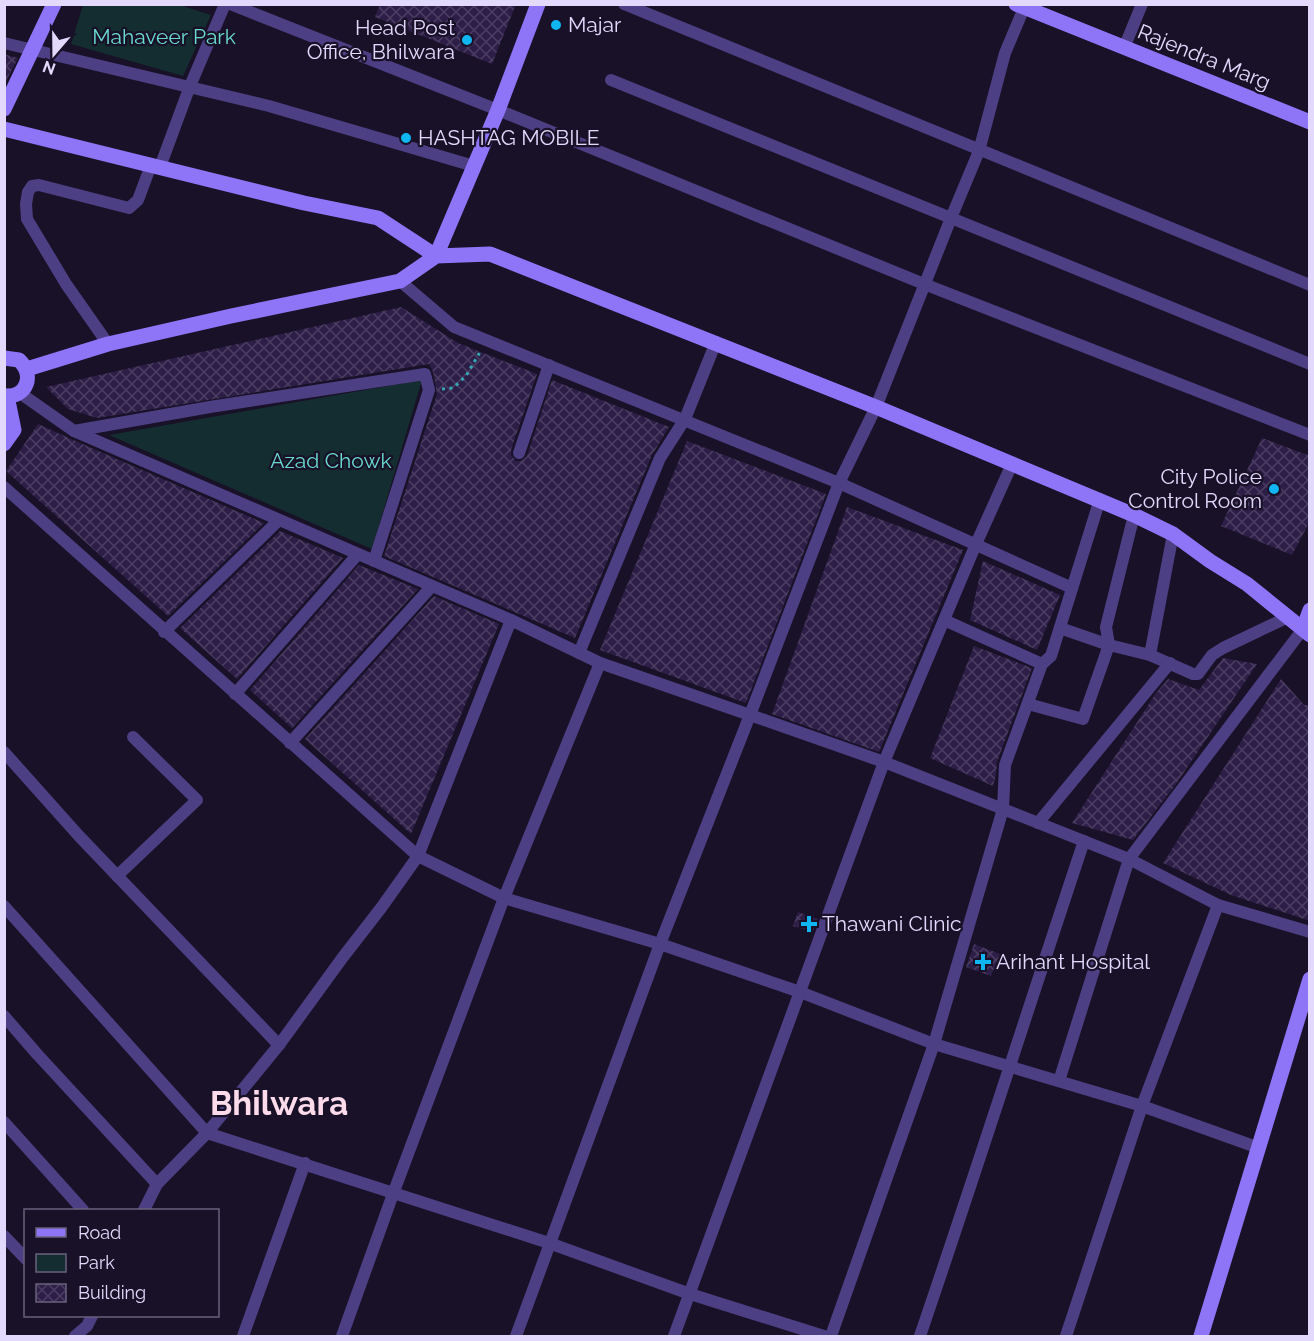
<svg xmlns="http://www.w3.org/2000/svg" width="1314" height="1341" font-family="Raleway,sans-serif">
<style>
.green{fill:#142d30}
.building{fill:url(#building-cross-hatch)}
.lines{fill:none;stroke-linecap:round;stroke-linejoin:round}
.path{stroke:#37a6b3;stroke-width:3;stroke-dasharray:3 4.5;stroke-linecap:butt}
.street{stroke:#4d3f83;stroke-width:12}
.secondary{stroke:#8e75f8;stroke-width:15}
.poi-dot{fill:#0fb6f2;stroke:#181127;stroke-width:2}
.labels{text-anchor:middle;stroke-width:4.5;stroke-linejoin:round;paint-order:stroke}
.poi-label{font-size:21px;fill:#e3d9fd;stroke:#181127;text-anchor:start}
.park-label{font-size:21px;fill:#68dad0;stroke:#181127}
.street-label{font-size:21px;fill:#e3d9fd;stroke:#181127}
.town-label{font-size:33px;font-weight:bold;fill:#fddbeb;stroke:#181127}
</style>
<defs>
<pattern id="building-cross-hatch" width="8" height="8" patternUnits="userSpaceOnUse" patternTransform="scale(1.5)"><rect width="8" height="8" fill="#2d1e47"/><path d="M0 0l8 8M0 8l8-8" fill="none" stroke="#4b3e62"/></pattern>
</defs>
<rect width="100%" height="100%" fill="#181127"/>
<g class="green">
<path d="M83 5H180L211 15 183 76 71 44Z"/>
<path d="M422 380 372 549 109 435Z"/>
</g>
<g class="building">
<path d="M380 4H516L492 64 375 17Z"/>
<path d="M4 54 18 58 4 85Z"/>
<path d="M401 307 458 343 537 374 511 450V455L516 461H521L527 456 552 380 669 427 652 455 575 638 384 556 437 394 433 372 429 364 97 418 68 409 46 387Z"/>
<path d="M38 424 71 439 264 523 168 616 6 471Z"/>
<path d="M1262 438 1310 456V521L1292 555 1221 526Z"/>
<path d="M687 441 826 494 746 703 600 650Z"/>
<path d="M847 507 963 550 879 752 772 714Z"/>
<path d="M280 531 343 558 237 679 180 628Z"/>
<path d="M983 561 1060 595 1037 650 970 620Z"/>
<path d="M359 565 418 589 292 728 250 690Z"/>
<path d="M434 596 499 624 411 834 305 739Z"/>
<path d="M974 646 1032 668 997 762 996 775 993 786 930 758Z"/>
<path d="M1223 658 1257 664 1176 784 1133 840 1072 823 1156 693 1168 679 1199 690Z"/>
<path d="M1281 679 1304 705H1310V921L1231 895 1163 863Z"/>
<path d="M798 912 818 919 813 932 793 926Z"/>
<path d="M974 944 1000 954 991 976 966 967Z"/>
</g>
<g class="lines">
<path class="path" d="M442 389 453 388 466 376 480 352"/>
<g class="street">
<path d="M230 4 498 110 924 284 1310 435"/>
<path d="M624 4 1310 285"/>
<path d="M1024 8 1005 53 979 151 951 218 1310 364"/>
<path d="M4 43 269 106 474 166"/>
<path d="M1124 48 1142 4"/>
<path d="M611 80 951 218 876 407 839 483 750 715 884 762 976 544 1012 464"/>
<path d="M160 167 190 86 225 4"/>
<path d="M400 281 454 327 839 483 1072 588"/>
<path d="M108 344 66 284 27 219 26 204 28 192 32 186 39 185 129 208 138 200 151 165"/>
<path d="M20 393 74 431 511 620"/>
<path d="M74 431 210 407 425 374 429 390 374 561"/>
<path d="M519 453 549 365"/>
<path d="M4 487 418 856 504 898 660 944 800 992 934 1044 1142 1106 1259 1148"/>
<path d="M944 620 1042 664 1005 765 1003 809 1129 859 1218 905 1142 1106 1066 1336"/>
<path d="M1060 628 1109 645 1150 655 1173 534"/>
<path d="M164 632 279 520"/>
<path d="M579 653 660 458 685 419 716 342"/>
<path d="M1150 655 1193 674H1198L1212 655 1223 648 1288 617"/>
<path d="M1042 664 1051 656 1100 499"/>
<path d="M235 694 358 554"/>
<path d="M1028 704 1083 719 1109 645 1106 627 1134 515"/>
<path d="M290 743 432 586"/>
<path d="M4 752 79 836 279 1045"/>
<path d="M1038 823 1170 663"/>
<path d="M117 876 197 800 133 737"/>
<path d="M1218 905 1310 932"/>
<path d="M4 906 207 1133 549 1243 690 1294 824 1336"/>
<path d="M4 1016 37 1054 157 1184"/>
<path d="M1059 1081 1129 859 1303 629"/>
<path d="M4 1122 83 1210"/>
<path d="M144 1210 157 1184 207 1133 279 1045 343 957 381 908 418 856 511 620 600 663"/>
<path d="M4 1236 26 1259"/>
<path d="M75 1336 87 1326 92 1316"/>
<path d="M243 1336 305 1163"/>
<path d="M342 1336 393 1194 504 898 600 663 750 715 660 944 516 1336"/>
<path d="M674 1336 884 762 1003 809 934 1044 831 1336"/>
<path d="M920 1336C976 1172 1029 1006 1084 841"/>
</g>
<g class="secondary">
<path d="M1016 4 1310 122"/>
<path d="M4 109 54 4"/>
<path d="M4 129 304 203 378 218 436 256"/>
<path d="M436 256 498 110 538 4"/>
<path d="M4 358 19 360C35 375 27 398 4 396"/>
<path d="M27 369 108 344 231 316 400 281 436 256 490 254 876 407 1134 515 1173 534 1210 561 1247 584 1310 635"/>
<path d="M4 444 14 430 7 396"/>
<path d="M1303 629 1310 610"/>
<path d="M1201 1336 1310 979"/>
</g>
</g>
<g class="poi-dot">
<circle cx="556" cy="25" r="6"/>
<circle cx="467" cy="40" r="6"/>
<circle cx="406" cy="138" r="6"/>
<circle cx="1274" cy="489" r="6"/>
<path d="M806 915h6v6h6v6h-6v6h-6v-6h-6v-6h6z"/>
<path d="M980 953h6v6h6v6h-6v6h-6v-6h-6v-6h6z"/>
</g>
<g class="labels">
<g class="poi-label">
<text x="568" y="32">Majar</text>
<text x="455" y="35" text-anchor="end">Head Post<tspan x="455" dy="24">Office, Bhilwara</tspan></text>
<text x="418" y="145">HASHTAG MOBILE</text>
<text x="1262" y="484" text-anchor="end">City Police<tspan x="1262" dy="24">Control Room</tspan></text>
<text x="822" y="931">Thawani Clinic</text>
<text x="996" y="969">Arihant Hospital</text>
</g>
<g class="park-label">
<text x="164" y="44">Mahaveer Park</text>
<text x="331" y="468">Azad Chowk</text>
</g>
<g class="street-label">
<text transform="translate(1204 57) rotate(22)" y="7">Rajendra Marg</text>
</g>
<g class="town-label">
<text x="279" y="1115">Bhilwara</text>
</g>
</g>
<rect width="1314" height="1341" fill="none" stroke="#e3d9fd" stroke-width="12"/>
<rect x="24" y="1209" width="195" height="108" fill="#181127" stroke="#69617d" stroke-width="1.5"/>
<rect x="36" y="1228" width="30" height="9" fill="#8e75f8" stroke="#69617d" stroke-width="1.5"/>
<text x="78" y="1239" font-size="18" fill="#e3d9fd">Road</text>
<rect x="36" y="1254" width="30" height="18" fill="#142d30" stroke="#69617d" stroke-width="1.5"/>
<text x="78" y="1269" font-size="18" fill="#e3d9fd">Park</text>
<rect x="36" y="1284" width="30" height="18" fill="url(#building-cross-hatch)" stroke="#69617d" stroke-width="1.5"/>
<text x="78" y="1299" font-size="18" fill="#e3d9fd">Building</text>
<g transform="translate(54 54) rotate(200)" stroke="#181127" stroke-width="4.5" paint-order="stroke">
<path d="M0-4.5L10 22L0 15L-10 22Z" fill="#e3d9fd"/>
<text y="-9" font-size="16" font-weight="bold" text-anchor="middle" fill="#e3d9fd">N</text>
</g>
</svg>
